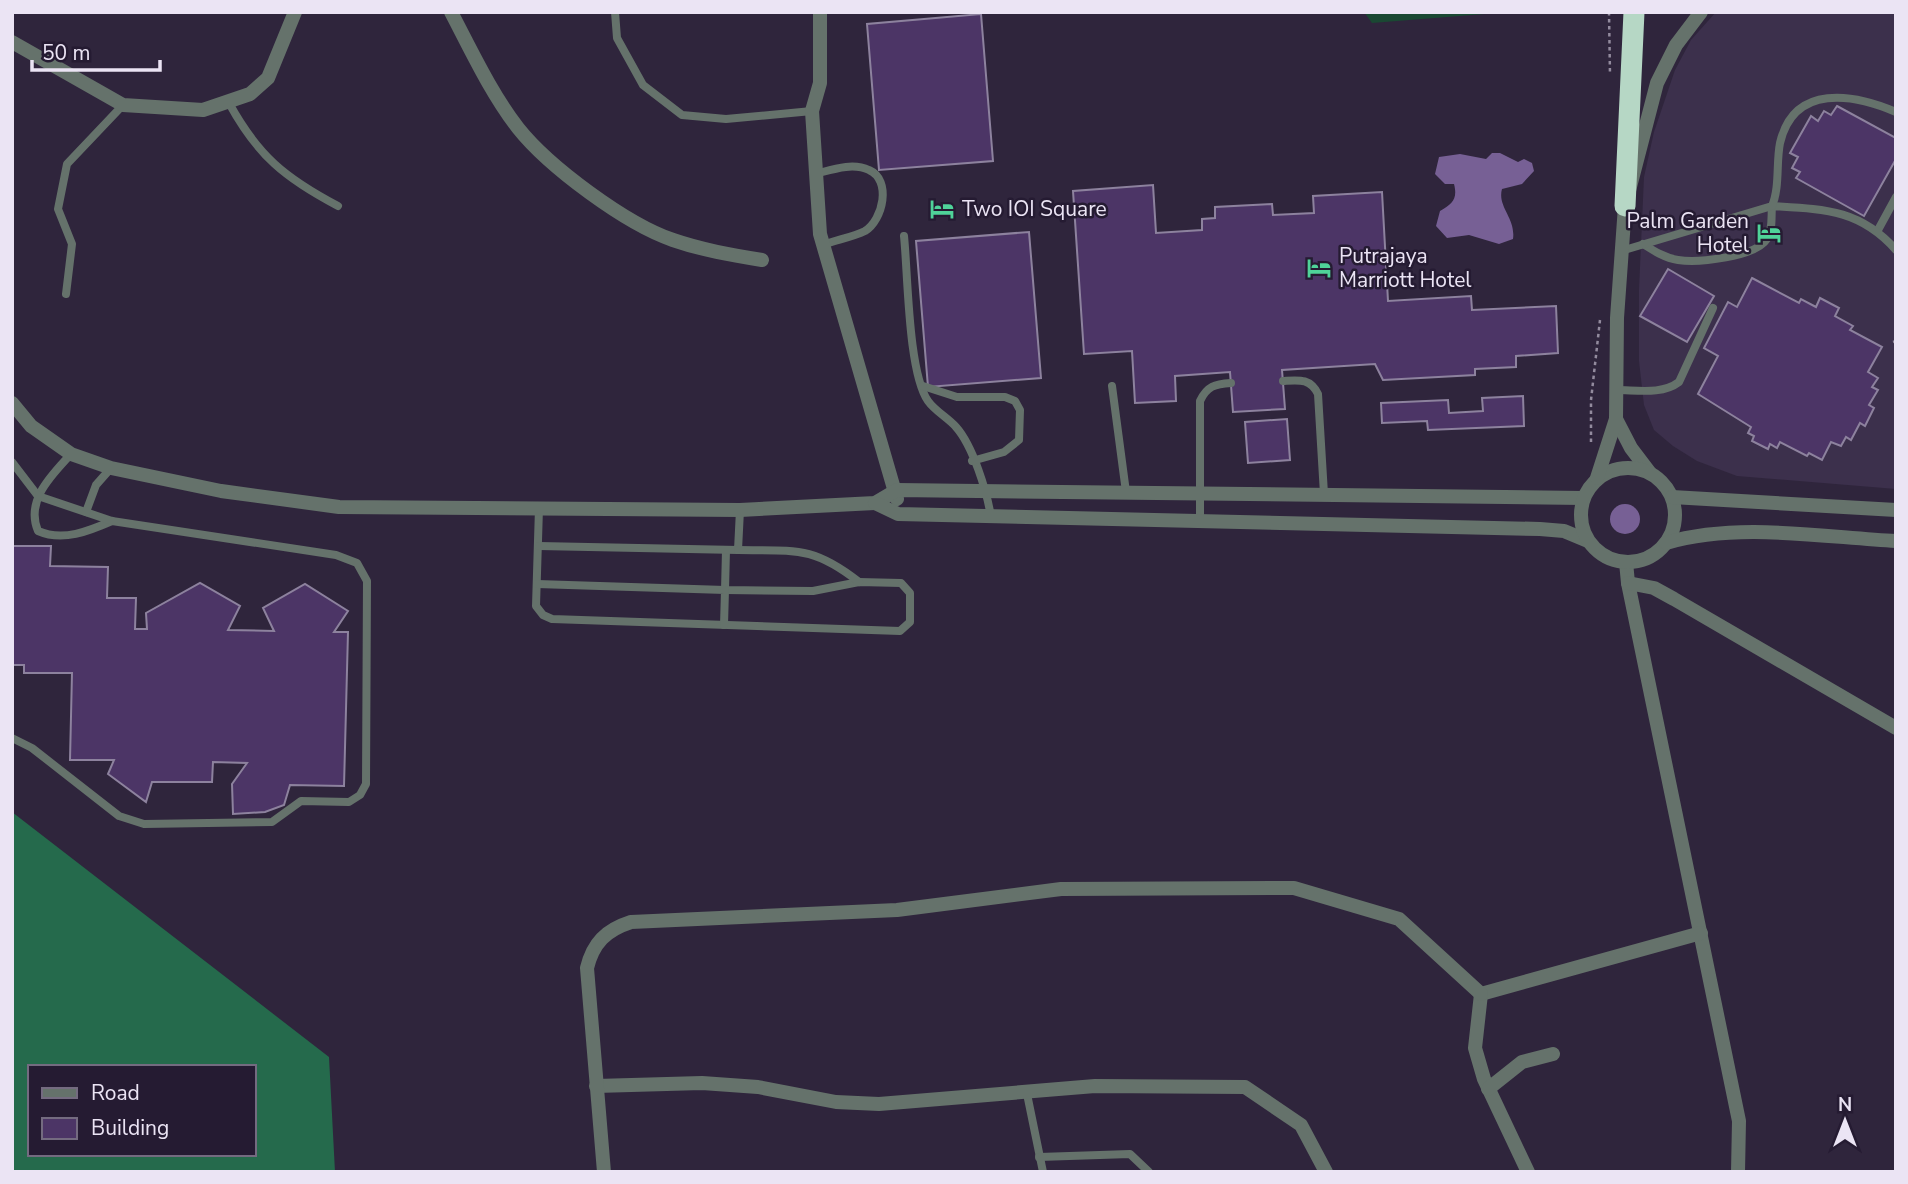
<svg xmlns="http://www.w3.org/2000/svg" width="1908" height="1184" font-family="'Nunito Sans',sans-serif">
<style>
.built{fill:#3c304c}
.green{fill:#1a4833}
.forest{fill:#256a4c;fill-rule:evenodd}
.water{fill:#776095}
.building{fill:#4c3566;stroke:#8d829e;stroke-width:2}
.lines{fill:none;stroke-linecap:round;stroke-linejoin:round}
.path{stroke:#938b9e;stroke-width:2.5;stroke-dasharray:3.5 3.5;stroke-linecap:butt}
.service{stroke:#65726b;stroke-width:8}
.minor{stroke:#65726b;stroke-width:14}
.tertiary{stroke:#65726b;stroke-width:14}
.motorway{stroke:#b6d7c5;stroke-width:21}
.labels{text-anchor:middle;stroke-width:5;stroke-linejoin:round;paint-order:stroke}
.poi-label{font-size:21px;fill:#ebe4f4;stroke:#251b32;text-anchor:start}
</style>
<rect width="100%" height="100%" fill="#2f253c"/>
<path class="built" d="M1716 12H1896V489L1737 476 1697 461 1673 446 1654 430 1644 405 1639 361V290L1644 177 1654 132 1675 70 1691 40Z"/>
<path class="green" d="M1364 12H1510L1372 23Z"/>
<path class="forest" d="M12 812 329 1057 335 1172H12ZM30 1067H254V1154H30Z"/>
<g class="water">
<path d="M1492 153H1500L1518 162 1524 159 1532 163 1534 171 1522 184 1502 189C1497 207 1516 218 1513 239L1499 244 1469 235 1447 238 1436 226 1440 211C1452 204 1458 199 1454 184H1445L1435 174 1439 157 1460 154 1486 159Z"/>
<circle cx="1625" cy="519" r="15"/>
</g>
<g class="building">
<path d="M981 14 993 161 879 170 867 24Z"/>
<path d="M1837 106 1896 138V159L1864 216 1796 178 1800 172 1792 168 1798 157 1790 153 1811 116 1818 121 1824 111 1831 115Z"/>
<path d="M1153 185 1156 233 1202 230V219L1215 218V207L1272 204 1273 215 1314 213 1313 196 1382 192 1388 301 1471 296 1472 310 1556 306 1558 353 1516 356V367L1475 369V375L1383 380 1375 364 1282 370 1285 409 1233 412 1230 372 1175 376 1176 401 1135 403 1132 351 1084 354 1073 191Z"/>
<path d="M1029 232 1041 378 928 387 916 241Z"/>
<path d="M1668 269 1714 296 1687 342 1640 316Z"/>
<path d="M1752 278 1799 303 1801 299 1816 307 1820 298 1839 308 1835 316 1853 326 1850 330 1882 347 1868 372 1878 378 1872 387 1878 390 1869 405 1874 408 1865 426 1860 423 1851 440 1846 437 1841 446 1831 442 1822 460 1809 453 1807 456 1780 442 1777 448 1770 444 1768 449 1752 441 1754 436 1748 433 1751 427 1698 394 1718 356 1704 348 1728 302 1737 307Z"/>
<path d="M1523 396 1524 426 1428 430 1427 421 1382 423 1381 403 1448 400 1449 413 1483 411 1482 398Z"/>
<path d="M1287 419 1290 460 1248 463 1245 422Z"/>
<path d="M12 546H51L50 566 108 567 107 598H136L135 629H147L146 613 200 583 240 606 228 630 274 631 263 608 305 584 348 611 334 632H348L344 786 290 785 284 805 265 812 233 814 232 784 247 763 213 762 212 782H152L146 802 108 774 114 760H70L72 673H24V665H12Z"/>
</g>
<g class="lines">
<g class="path">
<path d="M1609 12 1610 75"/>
<path d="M1893 342 1896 341"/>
<path d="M1591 442V400L1600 320"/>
</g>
<g class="service">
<path d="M615 12 617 38 643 85 682 115 726 119 812 111"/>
<path d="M229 103C258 156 285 178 338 206"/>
<path d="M815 174C831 170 852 162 869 170 892 180 883 220 865 231 853 237 836 240 823 245"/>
<path d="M1878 230 1896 197"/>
<path d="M904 236C908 274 908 372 928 401 935 411 948 418 956 427 973 446 987 492 991 517"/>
<path d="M1643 244C1654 251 1665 258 1678 260 1698 263 1756 257 1767 239 1773 230 1771 217 1772 206 1823 209 1860 209 1896 250"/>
<path d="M1621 251 1772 206C1780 187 1776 163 1780 143 1794 83 1854 94 1896 112"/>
<path d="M66 294 72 244 58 209 67 164 123 105"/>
<path d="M1283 381C1299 380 1310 378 1318 394L1324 494"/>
<path d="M923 386 957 397H1005L1015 401 1020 410 1019 440 1004 452 972 461"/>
<path d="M1112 386 1126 492"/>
<path d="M1616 390C1637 390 1662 395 1679 382L1713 308"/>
<path d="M71 454C52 475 25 500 38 531 63 542 89 531 112 521"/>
<path d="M12 462 38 496 112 521 336 555 357 563 367 581 366 784 360 795 349 802 301 801 272 822 144 824 119 816 32 748 12 738"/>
<path d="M539 508 536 606 543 615 552 619 900 631 910 622V593L901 583 859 582 813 591 725 590 726 550"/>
<path d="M86 512 96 485 111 468"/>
<path d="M1200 521V401C1207 386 1215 384 1231 383"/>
<path d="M539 546 738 550 740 510"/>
<path d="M738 550C794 551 812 545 859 582"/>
<path d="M537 584 725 590 724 625"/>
<path d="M1026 1089 1043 1172"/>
<path d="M1039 1157 1130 1154 1149 1172"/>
</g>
<g class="minor">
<path d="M451 12C472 52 491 93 518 128 549 167 626 224 673 240 702 250 731 255 762 260"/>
<path d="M820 12V83L812 111 820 234 897 499"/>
<path d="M12 42 123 105 203 110 250 94 268 78 295 12"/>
<path d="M12 403 31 426 71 454 111 468 221 491 339 507 740 510 875 503 897 490 1583 498"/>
<path d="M875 503 898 514 1540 529 1564 531 1588 541"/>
<path d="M1626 562 1628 583 1739 1121 1738 1172"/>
<path d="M1628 583 1654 588 1674 599 1896 728"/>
<path d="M1481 994 1701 933"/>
<path d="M1481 994 1475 1048 1484 1079 1528 1172"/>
<path d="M596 1086 702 1083 758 1087 836 1102 879 1104 1095 1086 1245 1087 1301 1125 1326 1172"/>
<path d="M1488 1089 1522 1062 1553 1054"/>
<path d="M604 1172 587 968C593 943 606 930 631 922L897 910 1061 889 1294 888 1399 919 1481 994"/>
</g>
<g class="tertiary">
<path d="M1616 419 1631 448 1650 473"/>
<circle cx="1628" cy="515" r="47"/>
<path d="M1597 478 1616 419 1617 318 1625 206 1657 83 1676 45 1701 12"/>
<path d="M1672 497 1896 510"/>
<path d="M1666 543C1738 522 1821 537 1896 541"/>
</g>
<path class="motorway" d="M1625 206 1634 12"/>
</g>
<defs>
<g id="hotel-bare" transform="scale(1.89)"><path d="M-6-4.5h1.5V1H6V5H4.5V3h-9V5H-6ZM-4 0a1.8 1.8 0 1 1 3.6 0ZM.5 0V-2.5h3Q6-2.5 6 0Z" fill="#4fd399" stroke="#251b32" stroke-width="2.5" paint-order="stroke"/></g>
</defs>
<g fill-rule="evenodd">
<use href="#hotel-bare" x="942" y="209"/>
<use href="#hotel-bare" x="1769" y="233"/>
<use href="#hotel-bare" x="1319" y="268"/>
</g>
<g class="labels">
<g class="poi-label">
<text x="962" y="216">Two IOI Square</text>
<text x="1749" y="228" text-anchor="end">Palm Garden<tspan x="1749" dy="24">Hotel</tspan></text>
<text x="1339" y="263">Putrajaya<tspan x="1339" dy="24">Marriott Hotel</tspan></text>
</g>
</g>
<rect width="1908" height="1184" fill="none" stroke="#ebe4f4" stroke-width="28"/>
<rect x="28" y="1065" width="228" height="91" fill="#251b32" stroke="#746b80" stroke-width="2"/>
<rect x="42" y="1088" width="35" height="10" fill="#65726b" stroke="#746b80" stroke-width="2"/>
<text x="91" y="1100" font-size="21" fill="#ebe4f4">Road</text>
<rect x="42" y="1118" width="35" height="21" fill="#4c3566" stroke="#746b80" stroke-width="2"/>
<text x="91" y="1135" font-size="21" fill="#ebe4f4">Building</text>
<g transform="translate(1845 1121)" stroke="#251b32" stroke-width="5" paint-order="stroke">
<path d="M0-5L12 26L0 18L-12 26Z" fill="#ebe4f4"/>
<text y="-10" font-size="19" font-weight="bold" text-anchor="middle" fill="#ebe4f4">N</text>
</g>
<path d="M32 60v10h128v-10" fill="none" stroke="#ebe4f4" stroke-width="3.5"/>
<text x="42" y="60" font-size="21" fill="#ebe4f4" stroke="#251b32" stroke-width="5" paint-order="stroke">50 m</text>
</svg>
